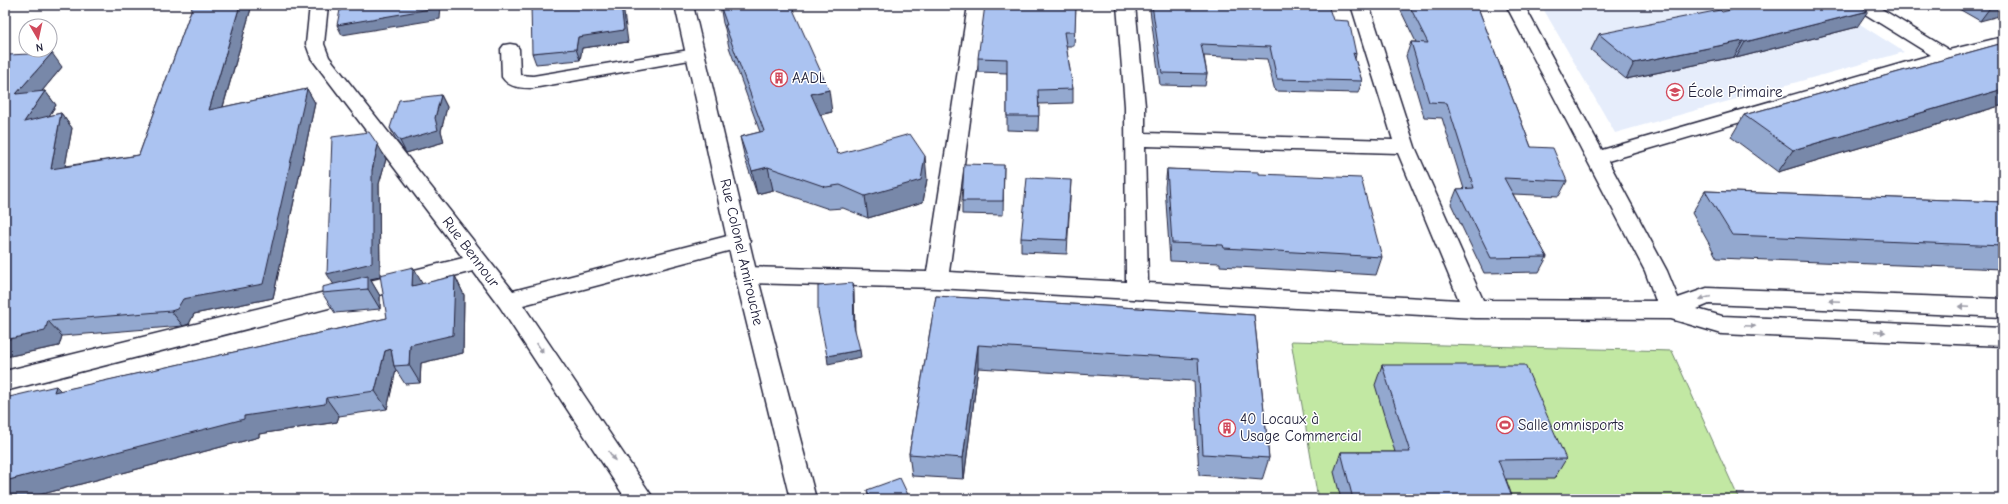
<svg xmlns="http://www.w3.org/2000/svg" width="2008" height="504" font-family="'Comic Neue',sans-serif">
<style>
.built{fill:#e6edfb}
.green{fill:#c2e8a3;stroke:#72856f}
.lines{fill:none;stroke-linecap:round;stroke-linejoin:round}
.minor-casing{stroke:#22223b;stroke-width:3}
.secondary-casing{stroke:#22223b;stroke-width:3}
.minor{fill:#fff;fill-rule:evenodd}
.secondary{fill:#fff;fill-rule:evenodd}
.wall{fill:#93a8cf;stroke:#22223b}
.shaded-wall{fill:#7888a9;stroke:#22223b}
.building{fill:#abc3f1;stroke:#22223b}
.oneway{fill:#9c9ca7}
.labels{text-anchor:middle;stroke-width:3;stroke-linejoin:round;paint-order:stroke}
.poi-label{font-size:15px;fill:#22223b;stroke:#fff;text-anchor:start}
.street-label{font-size:15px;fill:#22223b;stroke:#fff}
</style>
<rect width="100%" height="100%" fill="#fff"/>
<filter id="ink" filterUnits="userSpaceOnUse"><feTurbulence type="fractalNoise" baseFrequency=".025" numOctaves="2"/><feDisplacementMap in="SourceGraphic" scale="8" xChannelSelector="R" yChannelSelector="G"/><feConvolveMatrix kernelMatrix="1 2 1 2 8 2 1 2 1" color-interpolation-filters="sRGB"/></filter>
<g filter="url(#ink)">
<path class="built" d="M1541 5H1830L1904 52 1615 133Z"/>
<path class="green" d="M1291 341 1672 351 1739 499H1318Z"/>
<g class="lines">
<g class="minor-casing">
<g id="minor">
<path d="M310 5H328L324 44 329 57 513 291 739 233 747 236 750 241 747 246 523 305 654 499H626L500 307 473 271 5 391V371L463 258 311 58 306 44Z"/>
<path d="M968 5H986L949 272 1126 282 1125 106 1117 5H1135L1145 106V133L1393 140 1351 5H1369L1415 147 1483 300 1656 301 1645 271 1506 5H1524L1602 150 1931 55 1857 9 1854 5H1875L1949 50 2003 37V47L1952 60 1608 161 1667 271 1678 298 1707 288 2003 299V317L1709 304 1697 309 1722 316 2003 328V346L1722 334 1671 319 1475 318 937 288 746 283 738 281 735 275 738 269 746 267 927 272ZM1145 146 1398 153 1459 300 1148 283Z"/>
<path d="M510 44 516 45 519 49 520 75 533 76 695 49 701 50 704 54 701 58 695 59 533 88C521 88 509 88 502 77L501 49 504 45Z"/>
</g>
</g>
<g class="secondary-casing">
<path id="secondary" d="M675 5H693L757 275 816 499H790L735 275Z"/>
</g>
<use href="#minor" class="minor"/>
<use href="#secondary" class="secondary"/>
</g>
<g class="wall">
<path d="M193 5H252L223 107 307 89 315 103 273 298 194 314 189 324 183 326 62 336 59 346 5 357V59L62 67 42 91H45L56 105 49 116 61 113 72 128 65 166 139 155Z"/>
<path d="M720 5 832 112 820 115 838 154 927 179 923 202 868 218 843 208 829 209 773 190 757 194 745 159 740 137 760 132 729 47 725 29 723 23Z"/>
<path d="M1076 5 1074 46H1066L1073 89V103L1039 104 1038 131 1007 130V73L978 72V58Z"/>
<path d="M1151 5 1333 20 1356 54 1355 59 1362 81 1358 93 1275 91 1267 59 1204 56 1207 74 1205 86 1160 85 1150 10Z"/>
<path d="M1398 5H1477L1531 147 1567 181 1559 196 1513 194 1547 257 1539 272 1484 273 1451 204 1457 189H1464L1442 118 1424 117 1406 56 1411 42H1416Z"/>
<path d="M1952 5H2003L1980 21Z"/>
<path d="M1857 27 1736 58 1734 57 1626 79 1591 50 1599 34Z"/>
<path d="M628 42 582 48 580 60 536 64 532 53Z"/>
<path d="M2003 43V105L1778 172 1731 137 1744 115Z"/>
<path d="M441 95 447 107 441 131 444 142 406 153 396 140 390 128Z"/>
<path d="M386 159 379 184 380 277 370 279 380 296V309L335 313 322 293 334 285Z"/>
<path d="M1004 165 1003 215 962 214V201Z"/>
<path d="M1167 169 1259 174 1382 257 1376 275 1220 266V263L1170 261 1165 187Z"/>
<path d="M1071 180 1067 254 1021 252V238Z"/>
<path d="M1705 191 2003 202V269L1717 258 1692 213Z"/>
<path d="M455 276 464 295 463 353 421 363 420 383 405 384 396 370 387 409 339 416 337 422 259 434V437L24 499H5L60 391 387 318 422 284Z"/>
<path d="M936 296 1254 315 1269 458 1262 480 1199 475 1194 381 978 368 964 479 912 476 909 454Z"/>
<path d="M1382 365 1566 459 1554 479H1506L1513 499H1341L1334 472 1341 452H1395L1375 385Z"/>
<path d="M867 490 910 499H869Z"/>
</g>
<g class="shaded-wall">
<path d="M240 5H252L218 124 209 110Z"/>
<path d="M436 5H441L440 19 342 35 337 25Z"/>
<path d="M621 5H623L628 42 582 48 580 60 576 49 578 37Z"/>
<path d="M1992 5H2003V15L1980 21Z"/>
<path d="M1868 11 1857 27 1736 58 1745 42Z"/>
<path d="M1743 41 1734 57 1626 79 1634 63Z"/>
<path d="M52 53 62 67 27 109 16 94Z"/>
<path d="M307 89 315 103 273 298 194 314 189 324 183 326 171 311 183 299Z"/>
<path d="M2003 89V105L1778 172 1793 150Z"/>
<path d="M829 90 832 112 814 116 811 94Z"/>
<path d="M45 91 56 105 36 136 24 122Z"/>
<path d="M441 95 447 107 441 131 444 142 406 153 400 141 435 118Z"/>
<path d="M61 113 72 128 62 183 51 169Z"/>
<path d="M378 145 386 159 379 184 380 277 370 279 380 296V309L368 289 336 288 327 274 372 170Z"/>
<path d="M925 156 927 179 923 202 868 218 865 196Z"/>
<path d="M768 167 773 190 757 194 752 171Z"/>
<path d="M413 267 423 285 412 286Z"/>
<path d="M455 276 464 295 463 353 421 363 420 383 409 365 410 345Z"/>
<path d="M853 283 854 291 855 333 854 326Z"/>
<path d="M48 321 62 336 59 346 5 357V340Z"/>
<path d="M978 345V368L964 479 963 458Z"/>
<path d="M391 349 394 366 396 370 387 409 375 391 385 351Z"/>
<path d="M860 350 861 357 828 364 827 356Z"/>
<path d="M56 386 74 404 54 392Z"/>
<path d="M326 398 339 416 337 422 259 434V437L24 499H5V481L244 416Z"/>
</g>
<g class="building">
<path d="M193 5H240L209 110 307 89 263 284 183 299 177 309 171 311 48 321 45 331 5 340V59L8 55 52 53 16 94 45 91 24 122 61 113 51 169 139 155Z"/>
<path d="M341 5H436V8L337 25Z"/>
<path d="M531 5H621L624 30 578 37 576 49 532 53Z"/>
<path d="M720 5H791L829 90 811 94 838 154 910 134 925 156 921 180 865 196 840 185 826 187 768 167 752 171 740 137 764 131 725 25H727Z"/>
<path d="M985 5H1076L1075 32H1064L1073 89 1038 90 1039 116H1007V59L978 58Z"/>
<path d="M1152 5H1328L1333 20 1349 21 1356 54 1353 53 1362 81 1277 79 1270 47 1201 44 1207 74 1162 73Z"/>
<path d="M1409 5H1477L1531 147 1553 148 1567 181 1504 178 1547 257 1491 258 1457 189 1474 188 1447 103 1429 102 1411 42 1428 43Z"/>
<path d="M1751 5H1857L1868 11 1745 42 1743 41 1634 63 1599 34 1720 10 1722 12Z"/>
<path d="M2003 43V89L1793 150 1744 115Z"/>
<path d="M441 95 435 118 438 130 400 141 390 128 399 100Z"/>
<path d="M369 132 378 145 372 170V263L327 274 332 137Z"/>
<path d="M964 164 1004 165 1003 201H962Z"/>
<path d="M1167 169 1259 172V174L1361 178 1382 257 1224 248 1223 245 1172 243Z"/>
<path d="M1027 178 1071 180 1067 240 1021 238Z"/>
<path d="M1705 191 2003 202V246L1732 235Z"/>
<path d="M413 267 412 286 455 276 453 335 410 345 409 365 394 366 391 349 385 351 375 391 326 398 325 404 244 416V419L5 481V398L56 386 54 392 387 318 380 275Z"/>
<path d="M368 276V289L322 293V287Z"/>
<path d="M853 283 854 326 860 350 827 356 818 311V286Z"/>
<path d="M936 296 1254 315 1269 458 1203 454 1198 359 978 345 963 458 909 454Z"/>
<path d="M1382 365H1525L1566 459 1498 460 1513 499H1353L1341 452H1410Z"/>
<path d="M900 478 910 499H871L867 490Z"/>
</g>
<defs><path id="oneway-solid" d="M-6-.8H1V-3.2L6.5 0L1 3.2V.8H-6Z"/></defs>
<g class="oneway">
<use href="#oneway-solid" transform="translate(1705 298) rotate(166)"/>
<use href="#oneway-solid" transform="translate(1834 301) rotate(-178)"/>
<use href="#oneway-solid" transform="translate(1964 307) rotate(-178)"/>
<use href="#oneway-solid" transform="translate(1750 326) rotate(3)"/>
<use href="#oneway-solid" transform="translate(1880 332) rotate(3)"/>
<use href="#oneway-solid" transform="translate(540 348) rotate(56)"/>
<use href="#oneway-solid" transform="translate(612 456) rotate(56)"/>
</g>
</g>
<defs>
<g id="building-ring" transform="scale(0.9)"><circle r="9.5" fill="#fff" stroke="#d1495b" stroke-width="1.5"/><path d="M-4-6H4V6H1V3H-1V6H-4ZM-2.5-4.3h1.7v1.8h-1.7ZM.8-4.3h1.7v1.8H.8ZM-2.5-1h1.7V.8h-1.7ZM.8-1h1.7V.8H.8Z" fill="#d1495b"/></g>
<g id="school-ring" transform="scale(0.9)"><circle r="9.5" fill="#fff" stroke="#d1495b" stroke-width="1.5"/><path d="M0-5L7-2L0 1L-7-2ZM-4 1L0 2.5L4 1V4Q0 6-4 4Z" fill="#d1495b"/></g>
<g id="stadium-ring" transform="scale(0.9)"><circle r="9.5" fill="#fff" stroke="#d1495b" stroke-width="1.5"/><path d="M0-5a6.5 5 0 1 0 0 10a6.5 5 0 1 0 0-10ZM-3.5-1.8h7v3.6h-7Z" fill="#d1495b"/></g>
</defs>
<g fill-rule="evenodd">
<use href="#building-ring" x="779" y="78"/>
<use href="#school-ring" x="1675" y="92"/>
<use href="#stadium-ring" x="1505" y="425"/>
<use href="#building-ring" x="1227" y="428"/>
</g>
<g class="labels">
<g class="poi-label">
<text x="792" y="83">AADL</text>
<text x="1688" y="97">École Primaire</text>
<text x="1240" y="424">40 Locaux à<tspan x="1240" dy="17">Usage Commercial</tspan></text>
<text x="1518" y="430">Salle omnisports</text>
</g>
<g class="street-label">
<text transform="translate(471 252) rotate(53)" y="5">Rue Bennour</text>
<text transform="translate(742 252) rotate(77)" y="5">Rue Colonel Amirouche</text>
</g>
</g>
<rect width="2008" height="504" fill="none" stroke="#fff" stroke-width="20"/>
<rect x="10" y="10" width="1988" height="484" fill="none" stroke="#22223b" stroke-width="1.5" filter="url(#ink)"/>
<g transform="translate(38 38) rotate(171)"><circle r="19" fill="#ffffff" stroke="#a7a7b1"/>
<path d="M0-3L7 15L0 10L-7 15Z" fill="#d1495b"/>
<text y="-6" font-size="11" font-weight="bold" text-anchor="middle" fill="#22223b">N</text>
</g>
</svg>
